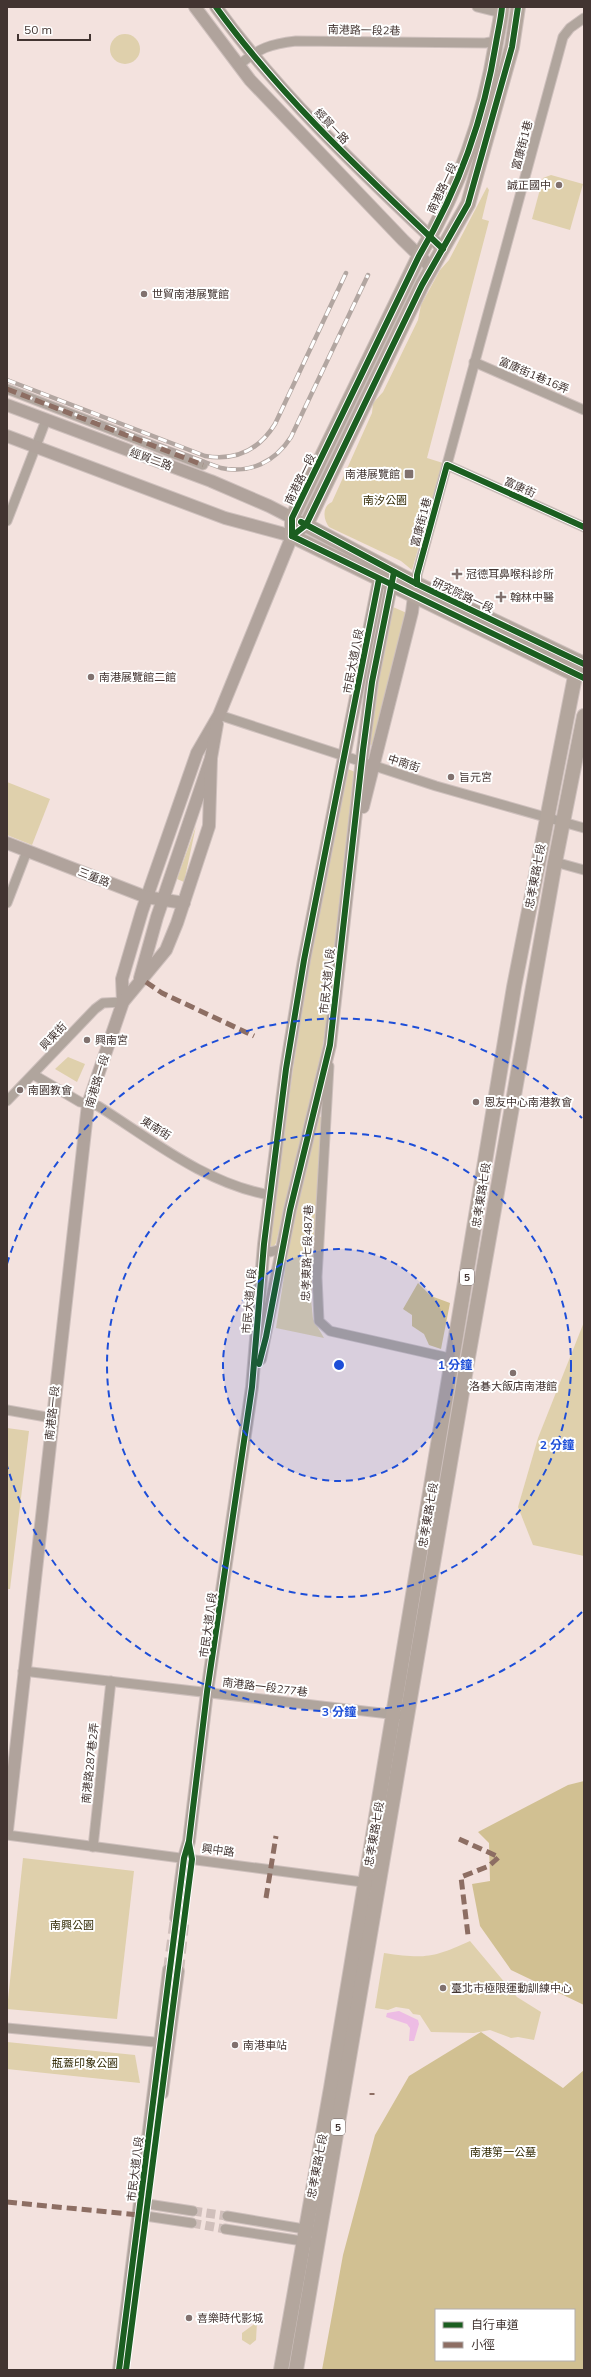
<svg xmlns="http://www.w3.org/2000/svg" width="591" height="2377" font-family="Mulish,'Noto Sans TC',sans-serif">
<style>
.green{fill:#dfd0ac}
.forest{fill:#d1c092;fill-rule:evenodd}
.water{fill:#edbce4}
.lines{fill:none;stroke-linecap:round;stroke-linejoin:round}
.street-tunnel{stroke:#d0bfbb;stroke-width:9;stroke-dasharray:9 4.5;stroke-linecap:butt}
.secondary-tunnel{stroke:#d0bfbb;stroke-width:12;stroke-dasharray:12 6;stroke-linecap:butt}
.street-casing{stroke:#cec0bd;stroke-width:11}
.secondary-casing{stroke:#cec0bd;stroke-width:14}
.primary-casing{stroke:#cec0bd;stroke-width:16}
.street{stroke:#b0a59d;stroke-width:9}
.secondary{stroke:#b0a39c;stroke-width:12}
.primary{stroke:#b3a69d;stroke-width:14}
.rail-casing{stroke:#b2a6a1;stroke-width:4.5}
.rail{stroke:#fff;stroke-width:3;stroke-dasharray:9;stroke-linecap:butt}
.quiet{stroke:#8d6e63;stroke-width:5;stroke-dasharray:10 5;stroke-linecap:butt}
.cycleway-casing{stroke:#fff;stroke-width:8}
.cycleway{stroke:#1b5e20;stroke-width:6}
.ring{fill:none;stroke:#1d4ed8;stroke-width:2;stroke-dasharray:7 5}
.poi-dot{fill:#80716e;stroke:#fff;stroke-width:1.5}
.labels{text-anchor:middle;stroke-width:4;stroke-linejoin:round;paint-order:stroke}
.shield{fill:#fff;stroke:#7b716f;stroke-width:1}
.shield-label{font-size:10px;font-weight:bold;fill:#423431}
.street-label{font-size:11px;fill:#423431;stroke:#fff}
.poi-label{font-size:11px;fill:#423431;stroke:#fff;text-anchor:start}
.park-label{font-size:11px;fill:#332b06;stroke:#fff}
.centre{fill:#1d4ed8;stroke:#fff;stroke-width:2}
.ring-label{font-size:12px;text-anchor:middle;font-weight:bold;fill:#1d4ed8;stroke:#fff;stroke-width:4;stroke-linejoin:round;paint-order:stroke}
</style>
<rect width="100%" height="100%" fill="#f3e2de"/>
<g class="green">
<circle cx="125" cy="49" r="15"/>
<path d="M551 175 583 184 570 230 532 219 543 178Z"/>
<path d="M487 187 489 190 482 219 489 221 427 458 443 463 412 570 401 561 329 527C323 519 322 506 332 502L372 413 373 403 383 392 418 320 421 305 440 270 449 260Z"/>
<path d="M393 607 409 614 375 746 369 744 377 683Z"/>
<path d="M348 769 355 772 327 1021 322 1050 276 1243 274 1246 270 1247 269 1245C290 1086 311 926 348 769Z"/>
<path d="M7 782 50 799 32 845 7 835Z"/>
<path d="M196 826 184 882 177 879Z"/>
<path d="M68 1057 85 1064 77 1082 55 1069Z"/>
<path d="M318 1116 323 1118 311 1299 313 1319 324 1338 276 1328 290 1238Z"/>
<path d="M584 1322V1556L533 1545 518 1507 538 1438Z"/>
<path d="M7 1428 29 1431 10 1589H7Z"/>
<path d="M23 1858 134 1871 117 2019 7 2009Z"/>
<path d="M470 1941 517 1997 541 2012 534 2040 518 2037 511 2038 490 2030 474 2033 431 2032 420 2015 413 2014 409 2009 396 2007 388 2010 375 2008 384 1953C424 1959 433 1958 470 1941Z"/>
<path d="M7 2042 135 2055 140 2083 7 2069Z"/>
<path d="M257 2322 256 2340 250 2345 242 2340V2333Z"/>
</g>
<g class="forest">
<path d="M418 1283 431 1296 450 1303 441 1349 429 1345 424 1334 412 1326V1315L403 1309Z"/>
<path d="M584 1781V2005L511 1970 480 1926 472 1884 490 1881 489 1843 478 1832 568 1785Z"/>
<path d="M481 2032 563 2088 584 2070V2370H322L343 2255 375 2135 409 2076ZM436 2310H574V2360H436Z"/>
</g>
<path class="water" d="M399 2011 418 2020 419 2024 414 2041H409L410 2028 407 2024 386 2017 387 2013Z"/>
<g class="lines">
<g class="street-tunnel">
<path d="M193 2211 227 2216"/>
<path d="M192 2223 225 2229"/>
</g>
<g class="secondary-tunnel">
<path d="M169 1970 176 1918"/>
<path d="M178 1971 183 1924"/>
</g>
<g class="street-casing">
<g id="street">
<path d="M477 7 501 13"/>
<path d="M239 65C259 48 270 44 296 41L485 43 496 41"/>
<path d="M474 362 584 410"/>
<path d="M7 389 203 465"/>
<path d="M447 465 584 527"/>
<path d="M7 521 46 420"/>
<path d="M417 584V575L563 37 570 28 584 18"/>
<path d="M219 715 436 786 584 828"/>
<path d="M555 862 584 870"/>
<path d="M7 903 27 851"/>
<path d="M329 1066 317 1277 319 1321 330 1331 454 1359"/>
<path d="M34 1075 80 1102 98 1106C152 1140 206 1184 270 1195"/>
<path d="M7 1101 95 1009 103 1003 123 1002"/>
<path d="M264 1244 266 1250 270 1252 282 1249"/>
<path d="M7 1410 52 1418"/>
<path d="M23 1671 398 1715"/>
<path d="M7 1835 370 1883"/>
<path d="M93 1847 111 1681"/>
<path d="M7 2028 165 2043"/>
<path d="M141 2203 193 2211"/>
<path d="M139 2215 192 2223"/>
<path d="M227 2216 310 2230"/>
<path d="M225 2229 309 2242"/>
</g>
</g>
<g class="secondary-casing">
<g id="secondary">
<path d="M195 7 250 80 403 240 432 268"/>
<path d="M216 7C281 97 363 173 443 249"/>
<path d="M7 405 211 481 269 506 306 525 292 536 219 715 197 753 142 911 122 979 123 1002"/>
<path d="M7 436 225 518 292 536"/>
<path d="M363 807 412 612 415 588"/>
<path d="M7 843 146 897 184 903"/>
<path d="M140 978 157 917 211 758 217 724"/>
<path d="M260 1359 290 1210 330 1045 363 750 372 682 393 576"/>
<path d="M7 1830 88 1104 123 1002 166 950 177 923 209 826 211 758"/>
<path d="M176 1918 184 1858 189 1841 207 1692 252 1387 264 1244 286 1069 304 960 381 570"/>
<path d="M162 2093 178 1971"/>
<path d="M119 2370 169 1970"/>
</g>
</g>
<g class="primary-casing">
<g id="primary">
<path d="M502 7C501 19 498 31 496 43 484 119 458 190 419 256L292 518V536L574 674"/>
<path d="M518 7 512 47 468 204 422 285 306 525 417 584 584 664"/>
<path d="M281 2370 331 2088 514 987 578 661"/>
<path d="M296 2370 467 1363 555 862 584 716"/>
</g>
</g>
<use href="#street" class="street"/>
<use href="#secondary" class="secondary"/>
<use href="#primary" class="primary"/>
<g class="rail-casing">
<g id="rail">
<path d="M7 380 205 456C235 461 259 450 275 424L346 273"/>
<path d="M7 389 221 468C250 474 275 462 291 437L368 275"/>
</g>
</g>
<use href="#rail" class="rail"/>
<g class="quiet">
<path d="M7 389 203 465"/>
<path d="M146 982 162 993 254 1036"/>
<path d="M459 1839 499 1857 489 1866 461 1877 468 1935"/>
<path d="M266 1898 276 1836"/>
<path d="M372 2095V2093"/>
<path d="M7 2202 139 2215"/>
</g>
<g class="cycleway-casing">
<g id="cycleway">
<path d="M216 7C281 97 363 173 443 249"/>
<path d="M301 522 417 584 584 664"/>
<path d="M292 536 306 525 422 285 468 204 512 47 518 7"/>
<path d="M292 536V518L419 256C458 190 484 119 496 43 498 31 501 19 502 7"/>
<path d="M292 536 584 678"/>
<path d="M417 584V575L447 465 584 527"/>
<path d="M259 1364 266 1337 290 1210 330 1045 363 750 372 682 394 572"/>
<path d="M119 2370 184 1858 189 1841 207 1692 252 1387 264 1244 286 1069 304 960 379 579"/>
<path d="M126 2370 192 1859 189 1843"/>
</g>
</g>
<use href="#cycleway" class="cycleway"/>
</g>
<circle cx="339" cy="1365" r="116" fill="#1d4ed8" fill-opacity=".12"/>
<g class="ring">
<circle cx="339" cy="1365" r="116"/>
<circle cx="339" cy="1365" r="232"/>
<path d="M582 1612A347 347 0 0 1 7 1466M7 1264A347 347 0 0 1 582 1118"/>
</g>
<g class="poi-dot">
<circle cx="559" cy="185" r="4"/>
<circle cx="144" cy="294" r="4"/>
<rect x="404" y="469" width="10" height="10" rx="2"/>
<path d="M455 568h4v4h4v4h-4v4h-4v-4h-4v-4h4z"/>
<path d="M499 591h4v4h4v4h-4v4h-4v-4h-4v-4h4z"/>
<circle cx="91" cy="677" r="4"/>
<circle cx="451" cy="777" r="4"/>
<circle cx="87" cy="1040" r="4"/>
<circle cx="20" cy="1090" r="4"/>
<circle cx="476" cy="1102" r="4"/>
<circle cx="513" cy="1373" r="4"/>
<circle cx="443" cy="1988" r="4"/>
<circle cx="235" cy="2045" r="4"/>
<circle cx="189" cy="2318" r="4"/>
</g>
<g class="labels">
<g class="shield">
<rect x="460" y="1269" width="14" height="16" rx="3"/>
<rect x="331" y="2119" width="14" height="16" rx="3"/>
</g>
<g class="shield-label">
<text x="467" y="1281">5</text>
<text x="338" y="2131">5</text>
</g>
<g class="street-label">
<text transform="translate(364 30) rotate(1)" y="4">南港路一段2巷</text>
<text transform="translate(332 126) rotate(47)" y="4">經貿一路</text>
<text transform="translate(522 145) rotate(-75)" y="4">富康街1巷</text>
<text transform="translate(442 188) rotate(-65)" y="4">南港路一段</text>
<text transform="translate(534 375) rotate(23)" y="4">富康街1巷16弄</text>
<text transform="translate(151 459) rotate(20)" y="4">經貿二路</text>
<text transform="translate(300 479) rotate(-64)" y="4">南港路一段</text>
<text transform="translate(520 487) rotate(24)" y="4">富康街</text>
<text transform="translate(421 522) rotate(-75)" y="4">富康街1巷</text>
<text transform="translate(463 595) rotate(25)" y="4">研究院路一段</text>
<text transform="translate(353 661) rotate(-79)" y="4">市民大道八段</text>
<text transform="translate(404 763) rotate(18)" y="4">中南街</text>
<text transform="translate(535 876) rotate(-79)" y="4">忠孝東路七段</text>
<text transform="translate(94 877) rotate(21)" y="4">三重路</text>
<text transform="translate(327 981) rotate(-84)" y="4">市民大道八段</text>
<text transform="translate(53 1036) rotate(-47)" y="4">興東街</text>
<text transform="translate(97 1081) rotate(-73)" y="4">南港路一段</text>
<text transform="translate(156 1128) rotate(32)" y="4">東南街</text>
<text transform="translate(481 1195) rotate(-81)" y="4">忠孝東路七段</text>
<text transform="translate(307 1253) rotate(-88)" y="4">忠孝東路七段487巷</text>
<text transform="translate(249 1301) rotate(-85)" y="4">市民大道八段</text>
<text transform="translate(52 1413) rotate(-84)" y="4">南港路一段</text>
<text transform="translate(428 1515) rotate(-80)" y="4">忠孝東路七段</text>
<text transform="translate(208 1625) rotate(-82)" y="4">市民大道八段</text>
<text transform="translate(265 1687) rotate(7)" y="4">南港路一段277巷</text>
<text transform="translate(90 1763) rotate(-84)" y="4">南港路287巷2弄</text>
<text transform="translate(374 1834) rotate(-80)" y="4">忠孝東路七段</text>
<text transform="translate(218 1850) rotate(7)" y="4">興中路</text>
<text transform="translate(317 2166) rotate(-79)" y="4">忠孝東路七段</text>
<text transform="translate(135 2169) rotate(-83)" y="4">市民大道八段</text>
</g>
<g class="poi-label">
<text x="551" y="189" text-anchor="end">誠正國中</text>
<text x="152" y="298">世貿南港展覽館</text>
<text x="400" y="478" text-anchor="end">南港展覽館</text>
<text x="466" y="578">冠德耳鼻喉科診所</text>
<text x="510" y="601">翰林中醫</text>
<text x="99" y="681">南港展覽館二館</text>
<text x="459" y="781">旨元宮</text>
<text x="95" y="1044">興南宮</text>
<text x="28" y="1094">南園教會</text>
<text x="484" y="1106">恩友中心南港教會</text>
<text x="513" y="1390" text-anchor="middle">洛碁大飯店南港館</text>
<text x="451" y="1992">臺北市極限運動訓練中心</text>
<text x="243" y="2049">南港車站</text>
<text x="197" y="2322">喜樂時代影城</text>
</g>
<g class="park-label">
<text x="385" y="504">南汐公園</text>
<text x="72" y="1929">南興公園</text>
<text x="85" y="2067">瓶蓋印象公園</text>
<text x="503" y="2156">南港第一公墓</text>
</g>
</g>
<circle cx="339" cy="1365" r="6" class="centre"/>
<g class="ring-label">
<text x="455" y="1369">1 分鐘</text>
<text x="557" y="1449">2 分鐘</text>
<text x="339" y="1716">3 分鐘</text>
</g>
<rect width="591" height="2377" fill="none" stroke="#423431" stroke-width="16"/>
<rect x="435" y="2309" width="140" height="52" fill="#ffffff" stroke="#b3aead"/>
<rect x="443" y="2322" width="20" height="6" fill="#1b5e20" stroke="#b3aead"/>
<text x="471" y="2329" font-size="12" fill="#423431">自行車道</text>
<rect x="443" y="2342" width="20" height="6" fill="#8d6e63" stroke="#b3aead"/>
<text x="471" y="2349" font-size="12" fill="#423431">小徑</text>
<path d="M18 34v6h72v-6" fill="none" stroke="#423431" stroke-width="2"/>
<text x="24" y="34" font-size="12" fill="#423431" stroke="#ffffff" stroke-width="3" paint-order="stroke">50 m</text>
</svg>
